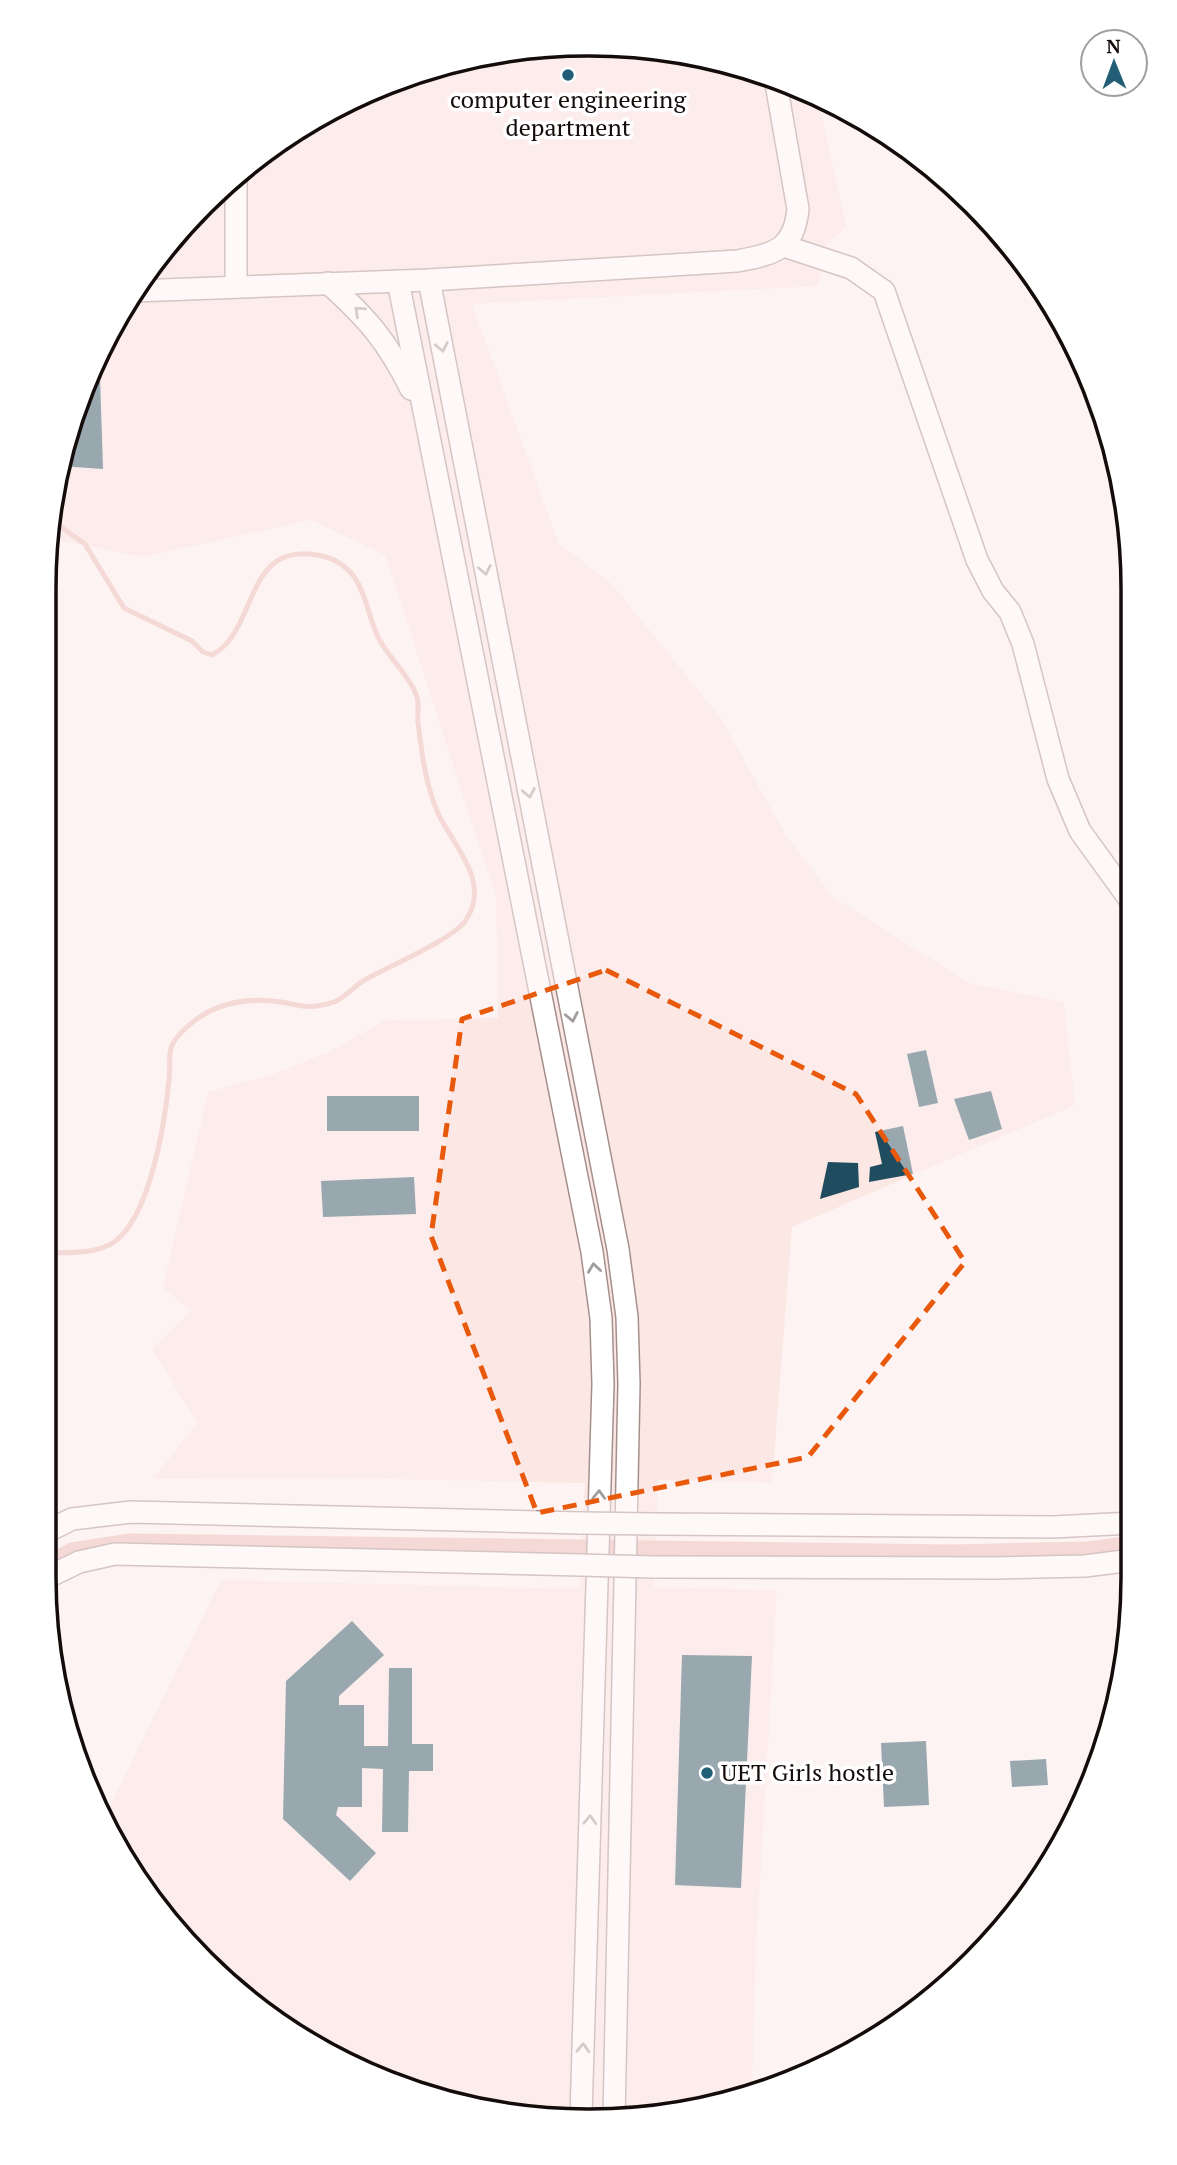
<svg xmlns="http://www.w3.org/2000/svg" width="1177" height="2165" font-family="'PT Serif',serif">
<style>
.built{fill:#fbe7e4}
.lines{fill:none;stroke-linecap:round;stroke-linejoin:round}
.stream{stroke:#ebbab3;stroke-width:5}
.canal{stroke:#ebbab3;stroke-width:19}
.building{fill:#1f4c5e}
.minor-casing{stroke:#a48f8b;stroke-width:24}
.minor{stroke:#fff;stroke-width:21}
.minor-bridge-casing{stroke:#a48f8b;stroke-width:24;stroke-linecap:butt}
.minor-bridge{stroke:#fff;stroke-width:21}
.oneway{stroke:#a19e9d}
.marked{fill:none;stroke:#e8590c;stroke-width:5;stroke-dasharray:14 9;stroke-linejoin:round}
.poi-dot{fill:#225f76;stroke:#fff;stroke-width:2.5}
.labels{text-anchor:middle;stroke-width:7;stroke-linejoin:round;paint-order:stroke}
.poi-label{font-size:24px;fill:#140c0b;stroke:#fff}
.rim{fill:none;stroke:#140c0b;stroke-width:3.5}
</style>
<rect width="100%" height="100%" fill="#fdf3f2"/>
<path class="built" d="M552 45 659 48 763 73 818 97 846 226 821 250 819 286 472 304 559 544 612 584 720 717 785 834 833 897 969 983 1064 1002 1075 1105 792 1227 772 1483 658 1480 654 1587 777 1590 756 1950 752 2090 625 2120 448 2103 286 2030 157 1908 106 1814 221 1580 579 1589 585 1483 346 1478 153 1479 197 1423 152 1349 191 1311 163 1287 208 1092 271 1075 329 1052 386 1020 498 1018 496 897 385 555 311 520 142 557 47 538 62 447 117 316 179 230 257 157 347 100 447 62Z"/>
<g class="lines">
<path class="stream" d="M44 1253C66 1252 96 1255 114 1242 150 1217 165 1123 169 1080 172 1053 163 1049 187 1027 213 1003 246 997 281 1002 292 1004 305 1008 317 1006 322 1005 329 1004 334 1002 345 998 353 987 363 981 386 967 453 940 466 920 492 881 452 845 437 811 425 782 422 754 418 723 417 714 420 702 416 694 407 673 389 658 379 639 369 620 367 596 355 578 349 569 337 560 326 557 242 535 260 630 212 655L203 652 192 641 124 608 85 544 61 527H49"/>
<path class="canal" d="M44 1567 72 1552 130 1543 952 1554 1089 1551 1132 1545"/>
</g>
<g class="building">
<path d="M92 376 100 377 103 469 59 466 62 447Z"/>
<path d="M926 1050 938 1103 919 1107 907 1054Z"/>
<path d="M991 1091 1002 1129 969 1140 954 1099Z"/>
<rect x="327" y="1096" width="92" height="35"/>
<path d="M903 1126 913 1174 869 1182 870 1167 882 1164 875 1132Z"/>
<path d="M828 1162 858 1163 859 1187 820 1199Z"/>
<path d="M414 1177 416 1214 323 1217 321 1181Z"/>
<path d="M352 1621 384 1655 339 1696V1705H364V1746H388L389 1668H412V1744H433V1771H409L408 1832H382L383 1769 362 1768V1807H338L336 1815 376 1853 350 1881 283 1819 286 1681Z"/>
<path d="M682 1655 752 1656 741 1888 675 1885Z"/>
<path d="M926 1741 929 1805 884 1807 881 1743Z"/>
<path d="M1046 1759 1048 1785 1012 1787 1010 1761Z"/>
</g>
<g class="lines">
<g class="minor-casing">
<g id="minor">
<path d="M236 176V287"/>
<path d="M784 246 851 268 884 291 977 560 993 591 1010 612 1023 644 1058 779 1080 831 1130 900"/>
<path d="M429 280 618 1249 627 1317 629 1384 614 2119"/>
<path d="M398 281 592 1252 601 1318 603 1384 581 2116"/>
<path d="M328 283C368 319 387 341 411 389"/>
<path d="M135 291 429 280 737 261C774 254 794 250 798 209L775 78"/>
<path d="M654 1524 1053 1527 1132 1523"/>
<path d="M44 1533 72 1519 131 1512 581 1523"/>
<path d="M653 1567 996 1568 1085 1566 1132 1560"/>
<path d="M44 1579 79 1562 115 1554 581 1565"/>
</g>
</g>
<use href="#minor" class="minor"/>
<g class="minor-bridge-casing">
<g id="minor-bridge">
<path d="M581 1523 654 1524"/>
<path d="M581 1565 653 1567"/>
</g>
</g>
<use href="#minor-bridge" class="minor-bridge"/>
</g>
<defs><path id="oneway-chevron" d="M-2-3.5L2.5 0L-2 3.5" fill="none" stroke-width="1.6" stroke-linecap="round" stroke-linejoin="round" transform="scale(1.75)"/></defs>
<g class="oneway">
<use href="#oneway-chevron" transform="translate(359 311) rotate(-138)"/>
<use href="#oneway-chevron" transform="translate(442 347) rotate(79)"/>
<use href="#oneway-chevron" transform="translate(485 570) rotate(79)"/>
<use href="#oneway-chevron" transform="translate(529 793) rotate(79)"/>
<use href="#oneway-chevron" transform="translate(572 1017) rotate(79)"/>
<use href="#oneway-chevron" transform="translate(594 1268) rotate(-98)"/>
<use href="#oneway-chevron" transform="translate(599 1495) rotate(-88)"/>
<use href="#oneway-chevron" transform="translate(590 1820) rotate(-88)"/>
<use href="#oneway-chevron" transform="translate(583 2048) rotate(-88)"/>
</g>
<path d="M0 0H1177V2165H0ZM606 970 856 1094 965 1262 808 1457 537 1513 431 1236 462 1019Z" fill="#fdf3f2" fill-opacity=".55" fill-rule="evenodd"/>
<path class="marked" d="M606 970 856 1094 965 1262 808 1457 537 1513 431 1236 462 1019Z"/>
<g class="poi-dot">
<circle cx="568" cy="75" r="7"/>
<circle cx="707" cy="1773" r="7"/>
</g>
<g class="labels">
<g class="poi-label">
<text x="568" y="108">computer engineering<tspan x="568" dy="28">department</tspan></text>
<text x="721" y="1781" text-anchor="start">UET Girls hostle</text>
</g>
</g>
<path d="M0 0H1177V2165H0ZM588 56H589A532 532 0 0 1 1121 588V1577A532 532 0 0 1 589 2109H588A532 532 0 0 1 56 1577V588A532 532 0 0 1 588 56Z" fill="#fff" fill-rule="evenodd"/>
<path class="rim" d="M588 56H589A532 532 0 0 1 1121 588V1577A532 532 0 0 1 589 2109H588A532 532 0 0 1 56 1577V588A532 532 0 0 1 588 56Z"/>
<g transform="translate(1114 63) rotate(359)"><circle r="33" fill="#ffffff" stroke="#a19e9d" stroke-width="2"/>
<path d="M0-5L12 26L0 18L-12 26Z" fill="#225f76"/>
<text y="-10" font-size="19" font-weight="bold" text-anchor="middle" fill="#140c0b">N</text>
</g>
</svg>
